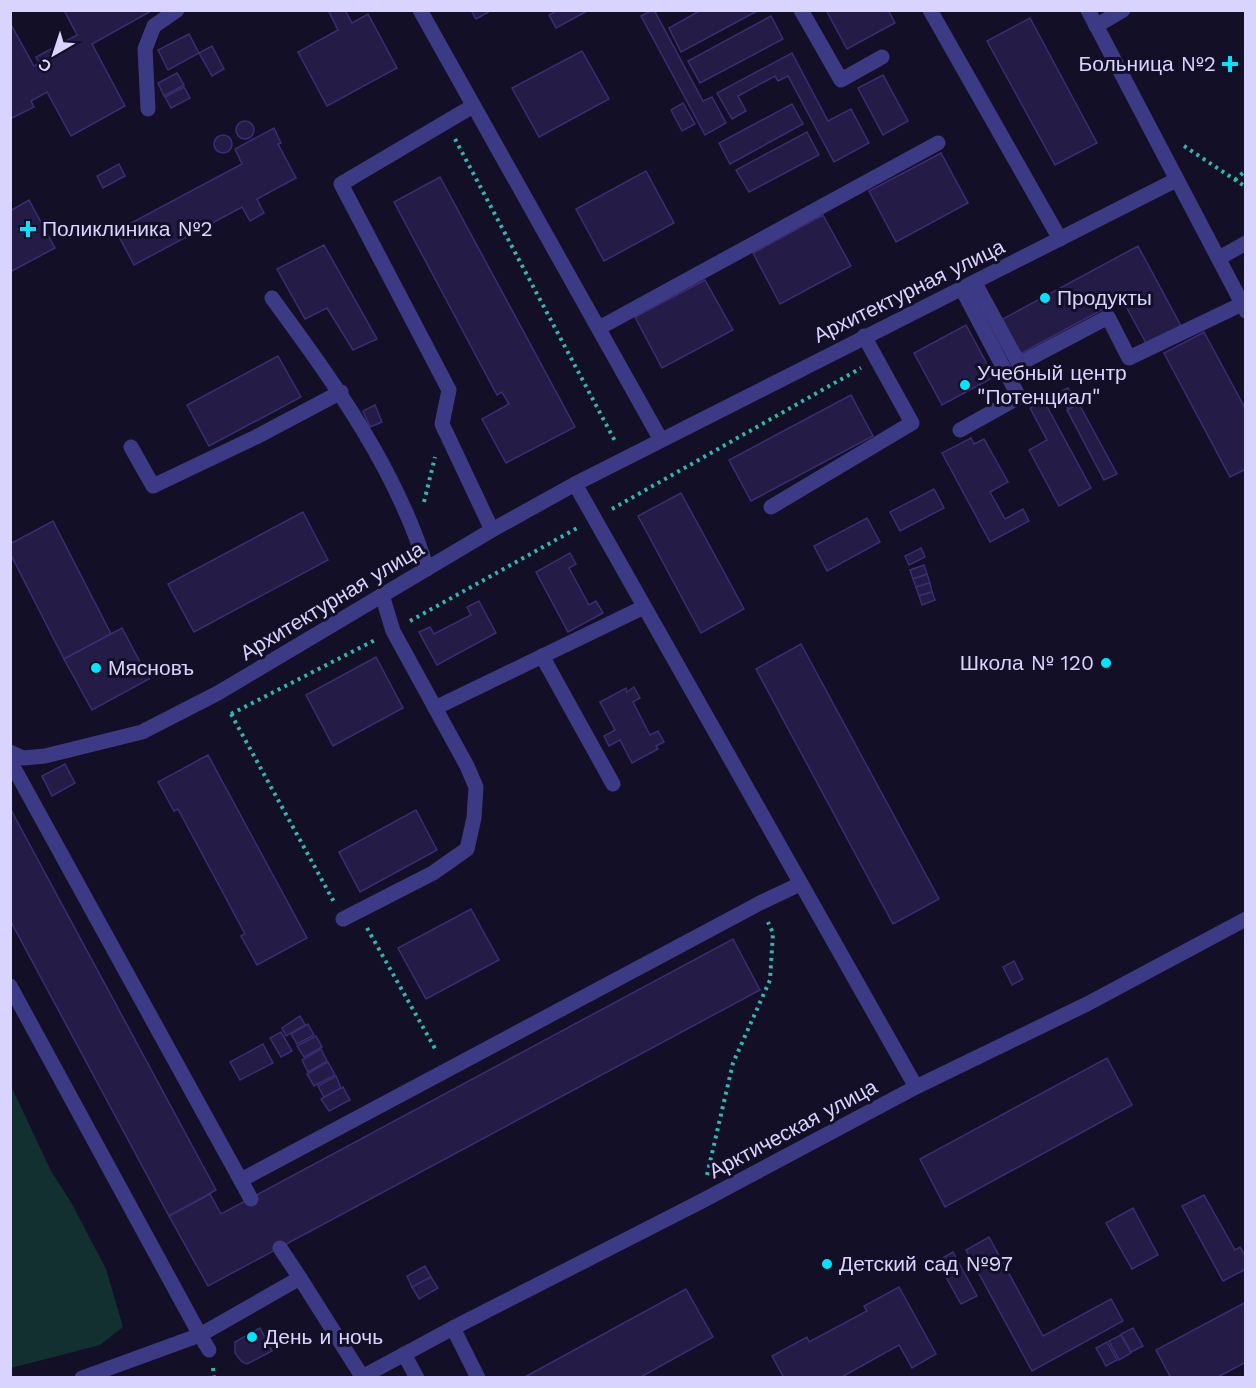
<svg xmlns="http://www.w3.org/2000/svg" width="1256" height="1388" font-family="'Work Sans',sans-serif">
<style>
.green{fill:#12302f}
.building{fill:#241b47;stroke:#3b2d73;stroke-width:1.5}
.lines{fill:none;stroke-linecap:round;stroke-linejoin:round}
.path{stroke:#2fb8b0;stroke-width:4;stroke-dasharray:3 4.5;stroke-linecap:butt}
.lane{stroke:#3d3a85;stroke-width:15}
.street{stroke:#3d3a85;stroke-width:15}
.poi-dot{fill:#00e5ff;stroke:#130f26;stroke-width:2}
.labels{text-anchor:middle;stroke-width:6;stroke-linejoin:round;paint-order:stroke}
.poi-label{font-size:21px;fill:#d9d4ff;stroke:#130f26;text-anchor:start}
.street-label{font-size:21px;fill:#d9d4ff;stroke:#130f26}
</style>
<rect width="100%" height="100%" fill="#130f26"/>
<path class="green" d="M11 1086 51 1171 72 1204 106 1269 123 1327 100 1345 11 1368Z"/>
<g class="building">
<path d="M64 10H153L92 44 125 106 71 136 47 92 31 101 34 107 10 119V23L34 66 39 63 36 57 77 35Z"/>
<path d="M328 10H345L352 23 368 14 397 68 327 106 298 52 338 30Z"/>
<path d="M471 10H492L476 19Z"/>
<path d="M558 10H589L556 28 549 15Z"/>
<path d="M652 10H654L703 101 712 97 726 123 705 135 641 16Z"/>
<path d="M701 10H759L681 52 669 28Z"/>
<path d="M826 10H888L895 23 847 49Z"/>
<path d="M771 16 783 39 700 83 688 61Z"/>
<path d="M1030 18 1097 143 1055 165 987 41Z"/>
<path d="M189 34 199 53 168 70 158 50Z"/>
<path d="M212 46 224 69 212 76 199 53Z"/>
<path d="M582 51 609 99 539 137 512 88Z"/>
<path d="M792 53 828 121 851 109 869 143 834 162 788 76 778 81 775 76 738 96 746 111 732 119 717 93Z"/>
<path d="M177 73 184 85 164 96 158 83Z"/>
<path d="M883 75 908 121 883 135 858 88Z"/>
<path d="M184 87 190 98 171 108 165 97Z"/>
<path d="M683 103 695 124 682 131 671 110Z"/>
<path d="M792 104 803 124 730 164 719 143Z"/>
<circle cx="245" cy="130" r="9"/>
<path d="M274 128 281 143 278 144 296 178 257 199 264 213 250 221 242 207 134 265 116 231 242 164 235 149Z"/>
<path d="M807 132 819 155 749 192 736 170Z"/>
<circle cx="223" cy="144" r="9"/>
<path d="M941 153 968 203 896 242 869 191Z"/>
<path d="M119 164 125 176 103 188 97 176Z"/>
<path d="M646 171 674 223 604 261 576 209Z"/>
<path d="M440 177 575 427 506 463 482 419 509 404 502 392 497 395 394 202Z"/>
<path d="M29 200 55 248 10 272V211Z"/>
<path d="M823 215 851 266 780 304 753 253Z"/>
<path d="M324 245 377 339 353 350 327 308 305 319 277 269Z"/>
<path d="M1138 246 1181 326 1147 345 1122 299 1020 354 1001 320Z"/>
<path d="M705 280 733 330 662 368 635 317Z"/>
<path d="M966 325 994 377 942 405 914 353Z"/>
<path d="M1204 332 1246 410V469L1230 477 1164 353Z"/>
<path d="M278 356 301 397 209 446 187 405Z"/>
<path d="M1068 388 1077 404 1068 409 1059 392Z"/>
<path d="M851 395 873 436 751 501 729 460Z"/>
<path d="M1044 401 1091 488 1059 506 1029 450 1047 440 1030 408Z"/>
<path d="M1079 404 1117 474 1104 480 1067 410Z"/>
<path d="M375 405 382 422 370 427 363 411Z"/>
<path d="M971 438 974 444 984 439 1008 482 990 492 1005 519 1023 509 1029 521 990 542 942 453Z"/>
<path d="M934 489 944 508 900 531 890 512Z"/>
<path d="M681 493 744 609 701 633 638 516Z"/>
<path d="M303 512 328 560 194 632 168 584Z"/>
<path d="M867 518 880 542 827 571 814 546Z"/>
<path d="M53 521 111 634 64 659 10 553V544Z"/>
<path d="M921 548 925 557 909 565 905 556Z"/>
<path d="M570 553 576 564 569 568 589 605 596 601 603 613 568 632 536 572Z"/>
<path d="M924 565 927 574 913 579 910 570Z"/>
<path d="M927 574 930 583 916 587 913 579Z"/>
<path d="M930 583 932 592 919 596 916 587Z"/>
<path d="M932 592 935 600 922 605 919 596Z"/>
<path d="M479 601 496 633 437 665 419 632 430 627 434 634 471 615 467 607Z"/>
<path d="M122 628 149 679 92 710 64 659Z"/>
<path d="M801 644 939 899 893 924 756 669Z"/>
<path d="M376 657 403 708 333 746 306 695Z"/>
<path d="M634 687 640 698 633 702 650 735 658 731 664 742 656 746 658 749 632 763 620 740 609 746 604 736 615 730 600 702 626 688 627 692Z"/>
<path d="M208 755 307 938 257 965 241 936 245 934 178 809 174 811 158 782Z"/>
<path d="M65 764 75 783 52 796 42 776Z"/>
<path d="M10 808 216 1190 169 1216 10 920Z"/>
<path d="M416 810 437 850 360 892 339 852Z"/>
<path d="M471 909 499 960 426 999 398 948Z"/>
<path d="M733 939 760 990 208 1286 169 1216 210 1194 221 1214Z"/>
<path d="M1014 961 1023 979 1012 985 1003 967Z"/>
<path d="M300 1016 305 1025 286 1036 282 1028Z"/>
<path d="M308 1024 314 1035 297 1044 291 1034Z"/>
<path d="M281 1032 292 1051 281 1057 270 1038Z"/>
<path d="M316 1036 322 1047 304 1057 297 1046Z"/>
<path d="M263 1044 273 1063 240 1080 230 1062Z"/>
<path d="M321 1049 327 1061 308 1072 302 1060Z"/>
<path d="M1107 1058 1132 1105 945 1207 920 1159Z"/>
<path d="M328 1062 335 1075 314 1086 307 1074Z"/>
<path d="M336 1076 341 1088 324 1097 318 1086Z"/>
<path d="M343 1087 350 1100 329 1111 321 1099Z"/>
<path d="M1204 1195 1235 1250 1240 1247 1246 1257V1269L1223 1281 1182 1206Z"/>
<path d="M1133 1208 1158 1255 1132 1269 1106 1223Z"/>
<path d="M989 1237 1043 1336 1111 1299 1123 1321 1032 1371 966 1250Z"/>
<path d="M953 1252 977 1296 961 1304 937 1261Z"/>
<path d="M425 1266 431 1277 412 1287 407 1276Z"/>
<path d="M431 1277 438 1288 419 1299 412 1287Z"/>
<path d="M899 1287 936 1354 912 1368 899 1345 840 1378H784L772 1356 807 1337 809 1342 867 1311 864 1306Z"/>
<path d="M686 1289 713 1337 639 1378H523Z"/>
<path d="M1246 1302V1362L1216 1378H1171L1156 1350Z"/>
<path d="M260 1328 272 1351 247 1364 242 1362 235 1353V1342Z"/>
<path d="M1133 1328 1143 1346 1131 1352 1121 1334Z"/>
<path d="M1121 1335 1131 1353 1119 1360 1109 1341Z"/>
<path d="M1107 1342 1117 1360 1106 1366 1096 1348Z"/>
</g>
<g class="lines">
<g class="path">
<path d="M455 139 616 443"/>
<path d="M1184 146 1246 187"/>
<path d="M1235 180 1246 170"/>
<path d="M424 502 435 457"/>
<path d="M612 509 861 368"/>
<path d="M410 621 579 527"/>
<path d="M231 714 377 639"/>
<path d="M231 714 334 902"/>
<path d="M367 928 437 1052"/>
<path d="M707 1175 733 1063 770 980 773 933 768 922"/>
<path d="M213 1368 214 1378"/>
</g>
<g class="lane">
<path d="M801 10 841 80 882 57"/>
<path d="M930 10 1060 239"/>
<path d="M1096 26 1123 10"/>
<path d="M473 106 341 184 449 390 442 424 492 530"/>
<path d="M148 109 145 49 154 26 177 10"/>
<path d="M1219 258 1246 243"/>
<path d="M975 283 1019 364 1108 317 1129 358 1242 304"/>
<path d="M272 298C334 383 396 467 427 569"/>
<path d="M599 328 938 143"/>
<path d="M960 430 1019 397 962 289"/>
<path d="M131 447 153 486 256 437 341 392"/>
<path d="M575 484 916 1087"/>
<path d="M771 507 912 423 864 336"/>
<path d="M542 656 613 784"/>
<path d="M435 708 644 607"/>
<path d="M10 761 251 1199"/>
<path d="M343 919 433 873 467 849 474 818 476 787 467 766 393 631 382 595"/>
<path d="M10 986 200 1335 300 1278 363 1378"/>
<path d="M241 1180 760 903 800 884"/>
<path d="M280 1248 300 1278"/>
<path d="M453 1328 478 1378"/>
<path d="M404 1354 417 1378"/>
<path d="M82 1378 200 1335 209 1350"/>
</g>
<g class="street">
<path d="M420 10 661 440"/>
<path d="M1088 10 1246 311"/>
<path d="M10 752 23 758 45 756 142 732 218 693 492 530 575 484 1176 180"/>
<path d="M362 1377 453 1328 700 1202 916 1087 1087 1004 1246 919"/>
</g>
</g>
<g class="poi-dot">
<path d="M1227 55h6v6h6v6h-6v6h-6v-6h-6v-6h6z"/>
<path d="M25 220h6v6h6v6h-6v6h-6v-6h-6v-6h6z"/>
<circle cx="1045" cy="298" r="6"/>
<circle cx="965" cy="385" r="6"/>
<circle cx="1106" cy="663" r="6"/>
<circle cx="96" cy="668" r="6"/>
<circle cx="827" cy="1264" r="6"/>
<circle cx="252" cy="1337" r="6"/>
</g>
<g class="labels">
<g class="poi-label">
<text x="1216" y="71" text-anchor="end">Больница №2</text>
<text x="42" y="236">Поликлиника №2</text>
<text x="1057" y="305">Продукты</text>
<text x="977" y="380">Учебный центр<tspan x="977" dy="24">"Потенциал"</tspan></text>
<text x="1094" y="670" text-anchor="end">Школа № 120</text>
<text x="108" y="675">Мясновъ</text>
<text x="839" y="1271">Детский сад №97</text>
<text x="264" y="1344">День и ночь</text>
</g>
<g class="street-label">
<text transform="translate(909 291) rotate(-26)" y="7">Архитектурная улица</text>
<text transform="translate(332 601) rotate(-31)" y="7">Архитектурная улица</text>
<text transform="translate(793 1129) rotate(-28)" y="7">Арктическая улица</text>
</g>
</g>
<rect width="1256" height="1388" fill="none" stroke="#d9d4ff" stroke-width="24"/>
<g transform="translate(54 54) rotate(219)" stroke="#130f26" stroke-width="4.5" paint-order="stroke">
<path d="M0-4.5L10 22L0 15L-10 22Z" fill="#d9d4ff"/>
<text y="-9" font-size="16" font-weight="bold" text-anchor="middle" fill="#d9d4ff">С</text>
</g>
</svg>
